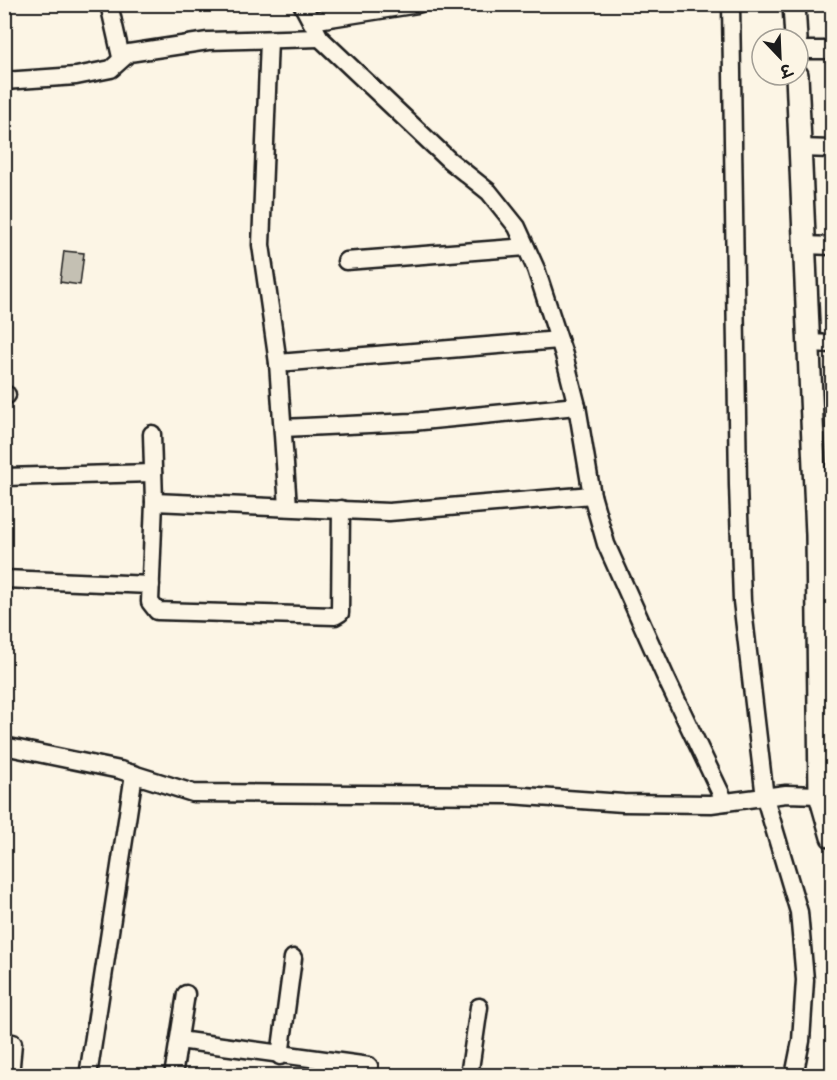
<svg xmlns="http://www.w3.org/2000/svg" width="837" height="1080" font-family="Mynerve,'Playpen Sans Deva',sans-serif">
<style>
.building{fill:#c4c0b3;stroke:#1c1c1c;stroke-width:1.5}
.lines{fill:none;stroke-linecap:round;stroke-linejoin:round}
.minor-casing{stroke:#1c1c1c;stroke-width:21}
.tertiary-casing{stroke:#1c1c1c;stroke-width:26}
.minor{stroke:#fcf5e5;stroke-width:16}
.tertiary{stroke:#fcf5e5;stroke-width:21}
</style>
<rect width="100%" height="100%" fill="#fcf5e5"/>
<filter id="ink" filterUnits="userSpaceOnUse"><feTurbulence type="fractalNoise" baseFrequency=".0167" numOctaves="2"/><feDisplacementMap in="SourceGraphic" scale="12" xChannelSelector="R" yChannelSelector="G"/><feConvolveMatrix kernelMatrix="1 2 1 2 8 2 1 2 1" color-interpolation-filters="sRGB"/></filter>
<g filter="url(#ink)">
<path class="building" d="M64 251 84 253 80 285 60 282Z"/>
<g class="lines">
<g class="minor-casing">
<g id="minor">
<path d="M109 4 121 57"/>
<path d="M302 4 320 38 449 160 489 192 517 227 536 269 564 355 577 406 592 495 606 544 666 678 725 802"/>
<path d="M731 4 738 485 742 601 765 798 799 912 805 980 801 1041 794 1076"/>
<path d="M311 21 418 4"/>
<path d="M269 40 261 245 278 363 288 507"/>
<path d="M798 50H832"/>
<path d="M4 81 76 76 111 69 129 53 208 41 320 38"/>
<path d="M801 148 832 149"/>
<path d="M805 245 832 246"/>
<path d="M346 261 526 247"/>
<path d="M809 343 832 344"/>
<path d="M278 363 559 340"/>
<path d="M4 395H7"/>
<path d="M283 428 412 422 577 406"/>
<path d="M152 434 154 502 150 602 157 611 335 616 340 613 341 509"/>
<path d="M4 477 153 473"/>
<path d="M154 502 389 512 592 495"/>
<path d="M4 579 151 585"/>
<path d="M4 746 120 770 193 793 510 795 623 803 711 804 786 794 820 795"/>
<path d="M179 1040 369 1066"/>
<path d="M280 1056 293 958"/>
<path d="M10 1076 13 1043"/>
<path d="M88 1076 134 774"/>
<path d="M173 1076 186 994"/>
<path d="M469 1076 479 1007"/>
</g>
</g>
<g class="tertiary-casing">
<g id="tertiary">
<path d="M794 4 796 39"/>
<path d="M797 75 817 535 820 795 832 837"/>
</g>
</g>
<use href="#minor" class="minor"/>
<use href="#tertiary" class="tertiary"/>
</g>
</g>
<rect width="837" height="1080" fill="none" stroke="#fcf5e5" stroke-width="24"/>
<rect x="12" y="12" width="813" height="1056" fill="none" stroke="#1c1c1c" stroke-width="2" filter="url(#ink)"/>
<g transform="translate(780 57) rotate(157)"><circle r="28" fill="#fcf5e5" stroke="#a29e95" stroke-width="1.5"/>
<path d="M0-4.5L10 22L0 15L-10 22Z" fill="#1c1c1c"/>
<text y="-9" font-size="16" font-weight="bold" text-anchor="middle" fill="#1c1c1c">उ</text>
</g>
</svg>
